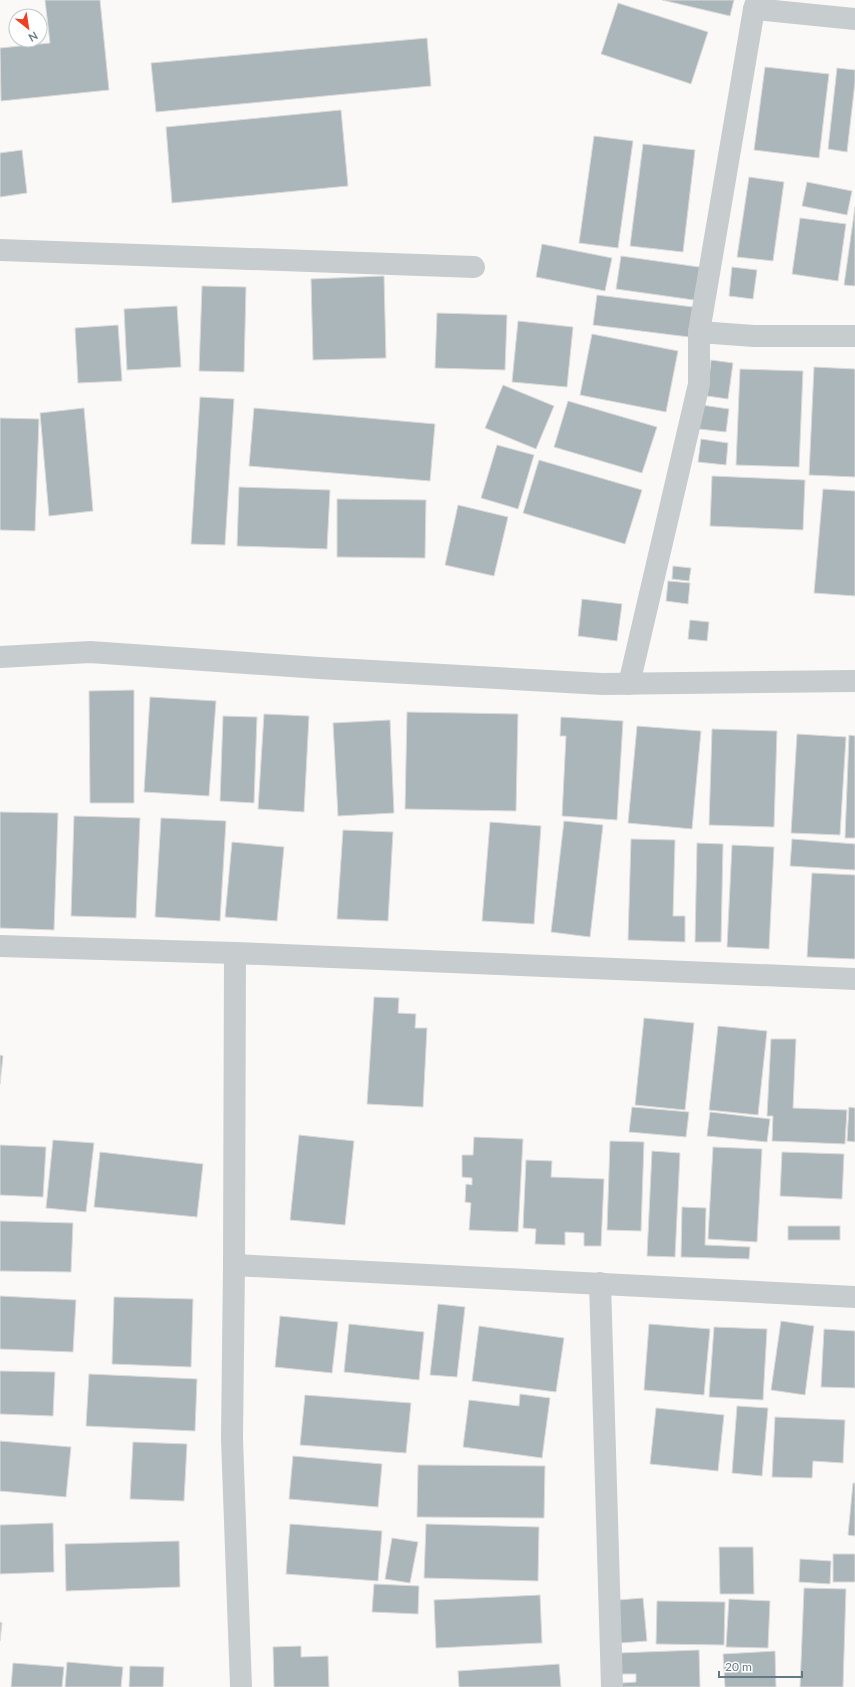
<svg xmlns="http://www.w3.org/2000/svg" width="855" height="1687" font-family="Lato,sans-serif">
<style>
.building{fill:#abb6bb;stroke:#dcdbd9}
.lines{fill:none;stroke-linecap:round;stroke-linejoin:round}
.minor{stroke:#c7cccf;stroke-width:22}
</style>
<rect width="100%" height="100%" fill="#faf9f7"/>
<g class="building">
<path d="M45 0H100L109 90 1 101 0 48 50 43Z"/>
<path d="M662 0H734L730 16Z"/>
<path d="M618 3 708 32 691 84 601 54Z"/>
<path d="M427 38 431 86 156 112 151 63Z"/>
<path d="M765 67 829 74 819 158 754 150Z"/>
<path d="M837 68 855 70V82L847 152 828 149Z"/>
<path d="M341 110 348 186 172 203 166 127Z"/>
<path d="M594 136 633 141 618 248 579 243Z"/>
<path d="M643 144 695 150 683 252 630 246Z"/>
<path d="M22 150 27 193 0 197V153Z"/>
<path d="M749 177 784 182 773 261 737 257Z"/>
<path d="M807 182 852 191 847 215 802 206Z"/>
<path d="M855 207V286L844 285Z"/>
<path d="M800 218 846 224 838 281 792 274Z"/>
<path d="M542 244 612 258 605 291 536 277Z"/>
<path d="M621 256 706 268 701 301 616 289Z"/>
<path d="M732 267 757 270 753 299 729 296Z"/>
<path d="M384 276 386 358 313 360 311 279Z"/>
<path d="M202 286 246 287 244 372 199 371Z"/>
<path d="M597 295 693 307 689 337 593 325Z"/>
<path d="M177 306 181 367 127 370 124 309Z"/>
<path d="M437 313 507 315 505 370 435 368Z"/>
<path d="M518 321 573 327 567 387 512 382Z"/>
<path d="M118 325 122 381 78 383 75 328Z"/>
<path d="M592 334 678 351 666 412 580 395Z"/>
<path d="M711 360 733 363 728 399 707 396Z"/>
<path d="M814 367 855 369V477L809 475Z"/>
<path d="M740 369 803 371 799 467 736 465Z"/>
<path d="M503 385 554 406 536 449 485 428Z"/>
<path d="M200 397 234 399 225 545 191 544Z"/>
<path d="M568 401 657 427 642 473 554 447Z"/>
<path d="M702 405 729 409 726 432 699 429Z"/>
<path d="M84 408 93 511 49 516 40 413Z"/>
<path d="M254 408 435 424 430 481 249 466Z"/>
<path d="M0 418 39 419 35 531 0 530Z"/>
<path d="M701 439 728 443 726 465 698 462Z"/>
<path d="M497 445 534 455 518 509 481 498Z"/>
<path d="M539 460 642 490 625 544 523 513Z"/>
<path d="M712 476 805 480 803 530 710 526Z"/>
<path d="M239 487 330 490 327 549 237 546Z"/>
<path d="M823 489 855 491V596L814 593Z"/>
<path d="M337 499 426 500 425 558 337 557Z"/>
<path d="M458 505 508 517 494 576 445 565Z"/>
<path d="M673 566 691 568 689 581 672 579Z"/>
<path d="M668 581 690 583 688 604 666 601Z"/>
<path d="M582 599 622 604 617 641 578 636Z"/>
<path d="M690 620 709 622 707 641 688 639Z"/>
<path d="M134 690V803H90L89 691Z"/>
<path d="M150 697 216 701 209 796 144 792Z"/>
<path d="M407 712 518 714 516 811 405 809Z"/>
<path d="M264 714 309 716 304 812 258 809Z"/>
<path d="M223 716 257 717 254 803 220 801Z"/>
<path d="M561 717 623 721 617 820 562 816 566 736H560Z"/>
<path d="M390 720 394 813 338 816 333 723Z"/>
<path d="M637 726 701 731 692 829 628 823Z"/>
<path d="M712 729 777 731 774 827 709 825Z"/>
<path d="M797 734 846 737 840 835 791 833Z"/>
<path d="M849 735 855 736V838H845Z"/>
<path d="M0 812 58 813 54 930 0 928Z"/>
<path d="M74 816 140 818 136 918 71 916Z"/>
<path d="M161 818 226 821 220 921 155 917Z"/>
<path d="M564 821 603 825 590 937 551 932Z"/>
<path d="M490 822 541 826 534 924 482 921Z"/>
<path d="M343 830 393 832 388 921 337 919Z"/>
<path d="M631 839 675 840 673 916H685V942L628 940Z"/>
<path d="M792 839 855 844V870L790 866Z"/>
<path d="M232 842 284 847 277 921 225 917Z"/>
<path d="M697 843 723 844 721 942H695Z"/>
<path d="M732 845 774 847 769 949 727 947Z"/>
<path d="M812 873 855 875V959L807 957Z"/>
<path d="M374 997 399 998 398 1013 416 1014 415 1028H427L423 1107 367 1104Z"/>
<path d="M644 1018 694 1023 685 1110 635 1105Z"/>
<path d="M718 1026 767 1031 758 1115 709 1110Z"/>
<path d="M771 1039H796L793 1108 847 1110 845 1144 772 1141 773 1116H767Z"/>
<path d="M0 1055 3 1056 0 1084Z"/>
<path d="M632 1107 689 1112 686 1137 629 1132Z"/>
<path d="M849 1107 855 1108V1142L847 1141Z"/>
<path d="M710 1112 770 1119 767 1142 707 1136Z"/>
<path d="M299 1135 354 1141 345 1225 290 1220Z"/>
<path d="M474 1137 523 1139 518 1232 469 1230 471 1203 465 1202 466 1184 472 1185V1178L462 1177V1155H473Z"/>
<path d="M53 1140 94 1143 86 1212 46 1208Z"/>
<path d="M610 1141 644 1142 641 1231 607 1230Z"/>
<path d="M0 1145 46 1147 43 1197 0 1195Z"/>
<path d="M713 1147 762 1149 757 1242 708 1239Z"/>
<path d="M652 1151 680 1153 675 1257 647 1256Z"/>
<path d="M100 1152 203 1164 197 1217 94 1207Z"/>
<path d="M782 1152 844 1154 842 1199 780 1196Z"/>
<path d="M526 1160 552 1161 551 1177 604 1179 601 1246H584V1233L565 1232V1245L535 1244 536 1229 523 1228Z"/>
<path d="M682 1207 706 1208 705 1245 750 1247 749 1259 681 1257Z"/>
<path d="M0 1221 73 1223 71 1272 0 1271Z"/>
<rect x="788" y="1226" width="52" height="14"/>
<path d="M0 1296 76 1300 73 1352 0 1349Z"/>
<path d="M114 1297 193 1299 191 1367 112 1364Z"/>
<path d="M438 1304 465 1307 457 1377 430 1375Z"/>
<path d="M280 1316 338 1322 332 1373 275 1367Z"/>
<path d="M781 1321 814 1326 805 1395 771 1390Z"/>
<path d="M349 1324 424 1332 419 1380 344 1372Z"/>
<path d="M649 1324 710 1329 704 1395 644 1390Z"/>
<path d="M479 1326 564 1338 556 1392 472 1381Z"/>
<path d="M714 1327 767 1329 763 1400 709 1397Z"/>
<path d="M824 1329 855 1331V1388L821 1387Z"/>
<path d="M0 1371 55 1372 53 1416 0 1414Z"/>
<path d="M89 1374 197 1379 195 1431 86 1426Z"/>
<path d="M520 1394 550 1398 542 1458 463 1447 469 1400 519 1406Z"/>
<path d="M305 1395 411 1403 406 1453 300 1445Z"/>
<path d="M737 1406 768 1408 762 1476 732 1473Z"/>
<path d="M656 1408 724 1415 718 1471 650 1464Z"/>
<path d="M775 1417 845 1420 843 1463 813 1461 812 1478 772 1477Z"/>
<path d="M0 1441 71 1447 66 1497 0 1491Z"/>
<path d="M133 1442 187 1444 184 1501 130 1499Z"/>
<path d="M293 1456 382 1464 378 1507 289 1499Z"/>
<path d="M418 1465 545 1466 544 1518 417 1517Z"/>
<path d="M853 1483H855V1536L848 1535Z"/>
<path d="M53 1523 54 1572 0 1574V1525Z"/>
<path d="M290 1524 382 1531 378 1581 286 1574Z"/>
<path d="M426 1524 539 1527 538 1581 424 1578Z"/>
<path d="M392 1538 418 1542 410 1583 385 1579Z"/>
<path d="M179 1541 180 1587 66 1591 65 1544Z"/>
<path d="M719 1547H753L754 1594H720Z"/>
<rect x="833" y="1554" width="22" height="28"/>
<path d="M800 1559 831 1561 830 1584 799 1582Z"/>
<path d="M374 1584 419 1586 418 1614 372 1612Z"/>
<path d="M804 1588 846 1589 843 1687H800Z"/>
<path d="M540 1595 542 1643 436 1648 434 1600Z"/>
<path d="M643 1598 647 1641 621 1643 618 1600Z"/>
<path d="M729 1599 770 1601 768 1648 726 1647Z"/>
<path d="M657 1601 725 1602 724 1645 656 1644Z"/>
<path d="M0 1622 2 1623 0 1641Z"/>
<path d="M301 1646V1657L328 1656 329 1687H274L273 1647Z"/>
<path d="M699 1650 700 1687H622V1683L636 1682V1674H619L618 1653Z"/>
<path d="M775 1651 776 1687H725L723 1654Z"/>
<path d="M67 1662 123 1667 121 1687H65Z"/>
<path d="M13 1663 64 1667 62 1687H11Z"/>
<path d="M559 1664 561 1687H459L458 1671Z"/>
<path d="M130 1666 164 1667 163 1687H129Z"/>
</g>
<g class="lines">
<g class="minor">
<path d="M754 9 855 19"/>
<path d="M0 250 474 267"/>
<path d="M699 332 754 336H855"/>
<path d="M0 657 90 652 319 668 602 684 855 681"/>
<path d="M629 684 699 384V332L754 9 757 0"/>
<path d="M0 946 235 953 855 979"/>
<path d="M235 953 234 1265 232 1439 241 1687"/>
<path d="M234 1265 855 1297"/>
<path d="M600 1283 612 1687"/>
</g>
</g>
<g transform="translate(28 28) rotate(150)"><circle r="19" fill="#ffffff" stroke="#c1c9ce"/>
<path d="M0-3L7 15L0 10L-7 15Z" fill="#ee3e23"/>
<text y="-6" font-size="11" font-weight="bold" text-anchor="middle" fill="#637984">N</text>
</g>
<path d="M719 1671v6h83v-6" fill="none" stroke="#637984" stroke-width="2"/>
<text x="725" y="1671" font-size="12" fill="#637984" stroke="#ffffff" stroke-width="3" paint-order="stroke">20 m</text>
</svg>
